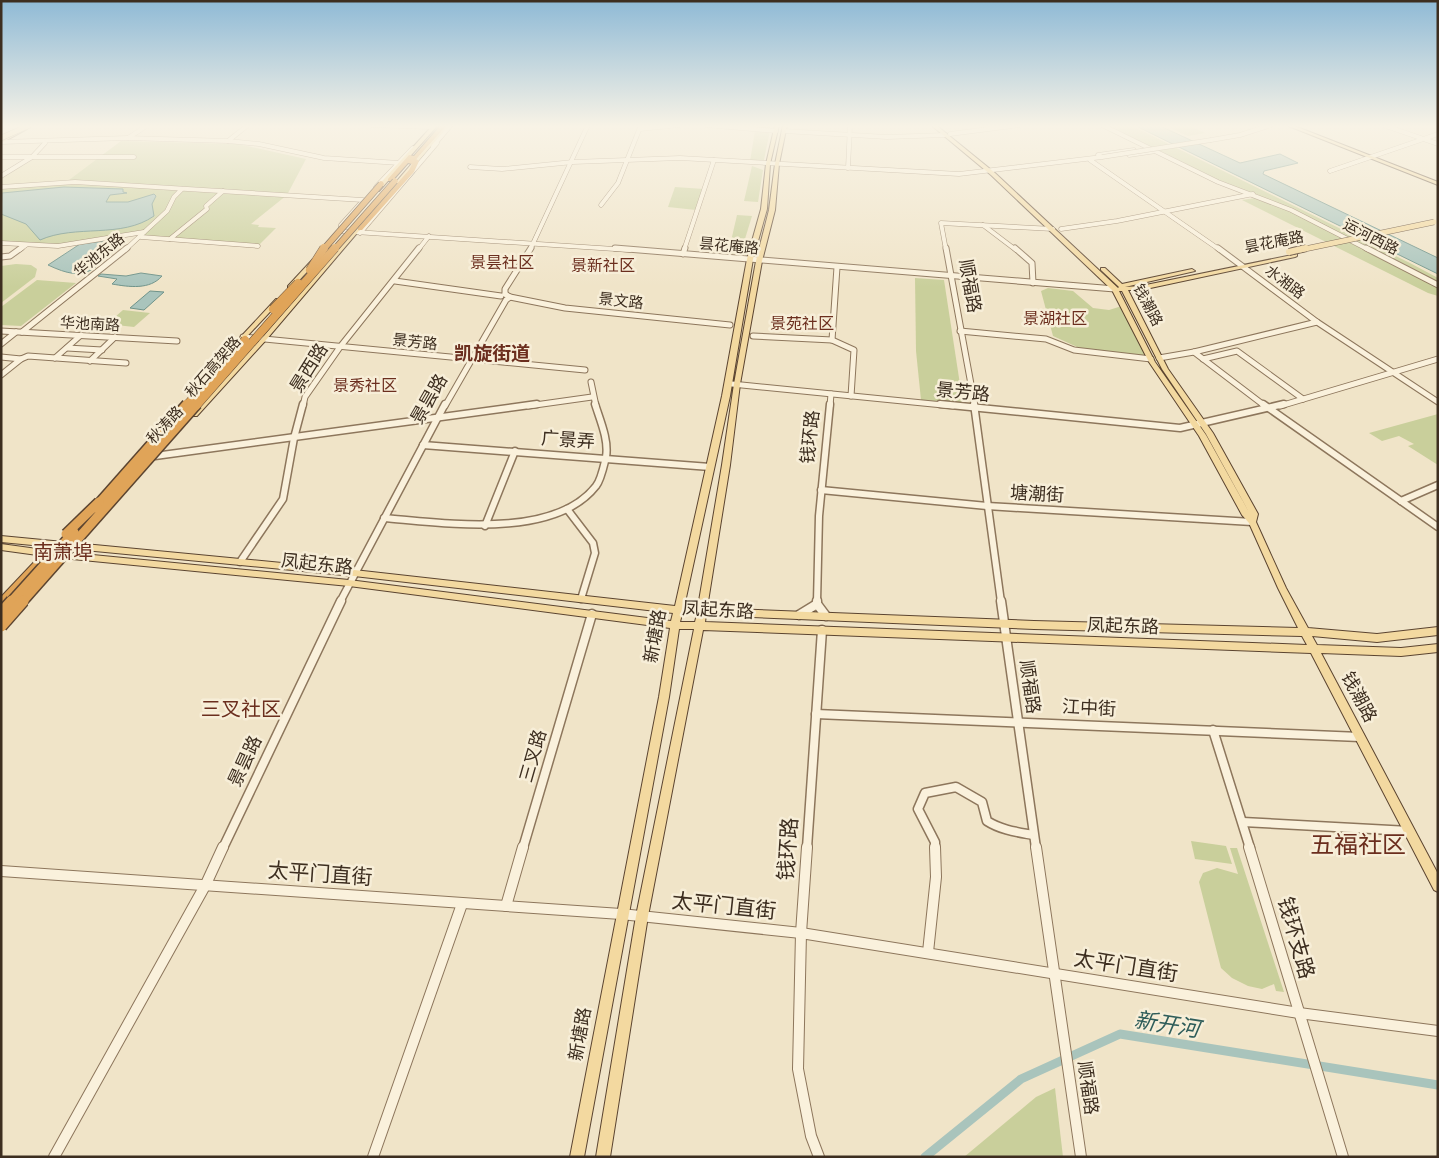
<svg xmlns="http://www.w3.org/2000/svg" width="1439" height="1158" font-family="Spectral,'Noto Sans SC',serif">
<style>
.farmland{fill:#e6deb5}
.green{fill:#c9cf9b}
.water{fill:#a9c4bc;stroke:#6f938a}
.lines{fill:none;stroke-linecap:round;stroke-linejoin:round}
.canal{stroke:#a9c4bc;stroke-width:9}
.minor-far4-casing{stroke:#8d765c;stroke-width:5}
.minor-far3-casing{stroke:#8d765c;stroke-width:7}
.minor-far2-casing{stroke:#8d765c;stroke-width:9}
.minor-far1-casing{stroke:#8d765c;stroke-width:11}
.minor-casing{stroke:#8d765c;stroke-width:12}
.major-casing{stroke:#5b4430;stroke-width:2}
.highway-casing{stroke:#5b4430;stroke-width:2}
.minor-far4{stroke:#faf1dc;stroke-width:4}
.minor-far3{stroke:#faf1dc;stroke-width:5}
.minor-far2{stroke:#faf1dc;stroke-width:6}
.minor-far1{stroke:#faf1dc;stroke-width:8}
.minor{stroke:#faf1dc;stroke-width:10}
.major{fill:#f3d9a0;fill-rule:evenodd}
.highway{fill:#e0a458;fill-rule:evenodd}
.minor-bridge-casing{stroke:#8d765c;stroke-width:5;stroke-linecap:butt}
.major-bridge-far1-casing{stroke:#5b4430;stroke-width:6;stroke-linecap:butt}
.major-bridge-casing{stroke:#5b4430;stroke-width:8;stroke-linecap:butt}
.highway-bridge-far3-casing{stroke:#5b4430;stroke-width:7;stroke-linecap:butt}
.highway-bridge-far2-casing{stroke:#5b4430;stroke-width:9;stroke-linecap:butt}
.highway-bridge-far1-casing{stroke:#5b4430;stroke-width:12;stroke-linecap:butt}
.highway-bridge-casing{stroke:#5b4430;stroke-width:14;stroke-linecap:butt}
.minor-bridge{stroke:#faf1dc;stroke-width:4}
.major-bridge-far1{stroke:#f3d9a0;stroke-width:5}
.major-bridge{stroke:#f3d9a0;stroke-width:6}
.highway-bridge-far3{stroke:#e0a458;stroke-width:5.5}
.highway-bridge-far2{stroke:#e0a458;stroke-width:8}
.highway-bridge-far1{stroke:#e0a458;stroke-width:9}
.highway-bridge{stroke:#e0a458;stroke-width:11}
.labels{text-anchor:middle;stroke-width:5;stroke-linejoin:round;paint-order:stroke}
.far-street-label{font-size:15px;fill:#3d2e20;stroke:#f7eed8}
.far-quarter-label{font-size:16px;fill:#6b2e1e;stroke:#f7eed8}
.street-label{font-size:18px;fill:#3d2e20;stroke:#f7eed8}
.far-district-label{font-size:19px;font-weight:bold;fill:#6b2e1e;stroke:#f7eed8}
.quarter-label{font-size:20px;fill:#6b2e1e;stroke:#f7eed8}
.near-street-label{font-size:21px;fill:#3d2e20;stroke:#f7eed8}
.near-water-label{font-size:22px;font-style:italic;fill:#2f5d5a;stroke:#f7eed8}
.near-quarter-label{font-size:24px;fill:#6b2e1e;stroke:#f7eed8}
</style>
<rect width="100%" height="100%" fill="#f0e4c8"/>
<path class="farmland" d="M32 157H102L65 183 1 187V176Z"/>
<g class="green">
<path d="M756 125H771L764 160 750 161Z"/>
<path d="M1106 125H1130L1410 263 1438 278V296L1428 293 1242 200 1255 198Z"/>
<path d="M1164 125H1189L1205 133 1188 136Z"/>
<path d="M121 141 238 144 306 159 287 195 251 224 259 225 258 227 276 228 258 246 141 237 144 233 58 246 1 243V187L65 183Z"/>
<path d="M752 166 763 170 758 202 744 201Z"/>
<path d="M675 187 704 189 696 210 668 207Z"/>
<path d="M737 215 752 216 741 252 731 254V241Z"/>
<path d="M16 264 31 265 37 269 35 277 1 303V266Z"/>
<path d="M915 278 944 280 963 404 921 400 916 351Z"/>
<path d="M37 280 76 283 21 326 1 325V307Z"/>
<path d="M1048 288 1073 291 1093 308 1109 310 1125 305 1148 356 1086 351 1053 336 1041 291Z"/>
<path d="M123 310 150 313 134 327 107 324Z"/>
<path d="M1438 414V465L1408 446 1414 444 1399 436 1382 441 1369 433Z"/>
<path d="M1191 841 1226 846 1232 864 1195 859Z"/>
<path d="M1230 848H1237L1284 992 1276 991 1274 984 1262 989 1248 986 1232 978 1221 968 1199 882 1203 873 1217 868 1238 874Z"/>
<path d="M1055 1088 1063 1157H964L1036 1097Z"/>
</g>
<g class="water">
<path d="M1134 125H1158L1240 163 1280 154 1298 163 1264 171 1263 174 1438 258V274Z"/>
<path d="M64 187 123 189V192L127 193 110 195 106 202H128L154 194 156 196 152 204 154 216C121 239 76 224 40 240L26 224 1 214 2 193Z"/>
<path d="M114 240 121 244C93 269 88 284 48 265L80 244Z"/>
<path d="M141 273 162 276C150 290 129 287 112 284L117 279 98 276 101 274 126 276Z"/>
<path d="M150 291 164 292 144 310 130 308Z"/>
</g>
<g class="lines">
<path class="canal" d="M925 1157 1021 1079 1120 1034 1438 1085"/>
<g class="minor-far4-casing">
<g id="minor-far4">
<path d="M372 125 432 127"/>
<path d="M706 125 776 131"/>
<path d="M1102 125 1218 182 1291 210 1369 250"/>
<path d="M1383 125 1438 144"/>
<path d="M640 129 679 125"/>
<path d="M784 131 887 137 945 135"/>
<path d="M950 134 1019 125"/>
<path d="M128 138 148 125"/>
<path d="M1211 140 1240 135 1271 125"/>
<path d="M228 141 248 125"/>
<path d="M1 142 127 138 228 141 259 144 324 158 399 163"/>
<path d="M433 146 451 125"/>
<path d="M1098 155 1134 150"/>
<path d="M1129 155 1156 151"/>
<path d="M1 157H134"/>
<path d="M1090 160 1220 250"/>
<path d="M470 167 502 169 573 162 680 158 959 174 1102 157"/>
<path d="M848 168 850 125"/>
<path d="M1330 171 1438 134"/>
<path d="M1 176 32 157 45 143"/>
<path d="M1 187 75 182 363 200"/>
<path d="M376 187 413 148"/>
<path d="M360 204 341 225 340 231 630 250"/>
<path d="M601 205 618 183 641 125"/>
<path d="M983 225 1016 250"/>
<path d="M1061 229 1117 221 1253 194"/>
<path d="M360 233 437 143"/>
<path d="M141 237 258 246"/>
<path d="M170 239 207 209 206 206 223 191"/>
<path d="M1 243 58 246 144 232"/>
<path d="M19 250 26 245"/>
<path d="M125 250 167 211 174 197 182 189"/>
<path d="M418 250 429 236"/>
<path d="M530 250 588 125"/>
<path d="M684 250 714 160"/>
<path d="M946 250 941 223 1053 229"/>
</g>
</g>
<g class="minor-far3-casing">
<g id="minor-far3">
<path d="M615 248 1115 289"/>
<path d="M946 248 975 406"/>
<path d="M1015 248 1032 263 1033 283"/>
<path d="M1218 248 1317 322 1438 402"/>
<path d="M1366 248 1438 285"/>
<path d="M683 254 685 248"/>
<path d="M1 257 10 256 21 248"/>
<path d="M395 281 501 296"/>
<path d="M505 294V289L531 248"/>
<path d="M510 297 565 308 730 325"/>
<path d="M1 331 177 341"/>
<path d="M960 331 1046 339 1074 350 1151 359"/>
<path d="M22 332 127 248"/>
<path d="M753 336 832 340 854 350 851 396"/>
<path d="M243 337 585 370"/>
<path d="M832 340 837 267"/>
<path d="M1 344 16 332"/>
<path d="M67 348 102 350"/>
<path d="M1194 352 1265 406"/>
<path d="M1 357 21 359 28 356 126 363"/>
<path d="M55 358 81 335"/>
<path d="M1159 358 1194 352 1317 322"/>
<path d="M1203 359 1237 351 1303 399"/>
<path d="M90 361 115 337"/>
<path d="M1 375 21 359"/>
<path d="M591 382 596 406"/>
<path d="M732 384 953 406"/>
<path d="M303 406 305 397 340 347 419 248"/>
<path d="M445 406 506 300 510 297 505 294"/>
<path d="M528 406 592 397"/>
<path d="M830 406 831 394"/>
<path d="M1280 406 1438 359"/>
</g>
</g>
<g class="minor-far2-casing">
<g id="minor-far2">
<path d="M940 404 1180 428 1284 404"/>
<path d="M974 404 1001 602"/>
<path d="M1263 404 1438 527"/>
<path d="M423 445 710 467"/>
<path d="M155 456 537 404"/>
<path d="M821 490 987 506 1252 522"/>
<path d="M1401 501 1438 485"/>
<path d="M567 509 593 543 595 553 581 599"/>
<path d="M384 518C444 523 554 540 596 486 601 480 604 465 606 457 609 440 600 420 595 404"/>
<path d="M485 526 515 451"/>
<path d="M240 562 283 499 294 438 303 404"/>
<path d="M340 602 445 404"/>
<path d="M817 602 819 516 830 404"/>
</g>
</g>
<g class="minor-far1-casing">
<g id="minor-far1">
<path d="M817 601V604L826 616"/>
<path d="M1001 601 1036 848"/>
<path d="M799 615 817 604"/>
<path d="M816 714 1360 737"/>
<path d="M1213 730 1250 848"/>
<path d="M1243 822 1409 831"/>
<path d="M223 848 341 601"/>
<path d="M523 848 592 614"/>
<path d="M807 848 822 630"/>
<path d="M935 848V842L918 809 925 793 956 787 982 802 987 821C1001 830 1017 832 1033 835"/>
</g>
</g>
<g class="minor-casing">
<g id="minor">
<path d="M807 847 801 933 798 1069 811 1136 819 1157"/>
<path d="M1036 847 1081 1157"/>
<path d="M1249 847 1343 1157"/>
<path d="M1 871 621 914 801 933 1299 1013 1438 1031"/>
<path d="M506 906 523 847"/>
<path d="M928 952 936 877 935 847"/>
<path d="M54 1157 206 884 223 847"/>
<path d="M373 1157 462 904"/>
</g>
</g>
<g class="major-casing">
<g id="major">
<path d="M433 125H438L379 191H375V189Z"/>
<path d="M445 125H449L266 340 197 416H191V412L262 338Z"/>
<path d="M775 125H779L770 164 767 209 753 259 730 396 684 607H698L722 465 734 384 756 261 769 210 775 164 783 125H787L779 164 775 210 762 261 740 384 730 465 707 608 1034 621 1298 628 1278 588 1249 523 1242 515 1199 436 1149 362 1112 290 991 175 931 125H936L995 173 1118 288 1119 287 1101 270V268H1105L1122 284 1192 269 1195 271 1125 287 1141 286 1297 254V256L1295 257 1141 290H1128L1168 369 1213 433 1258 514 1256 522 1286 588 1308 628 1377 634 1438 627V635L1377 642 1312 636 1317 645 1401 648 1438 644V652L1401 656 1321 653 1438 874V892L1434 890 1311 653 703 630 648 916 610 1157H596L636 916 694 629H679L669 697 584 1157H570L659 697 670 628 349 586 52 557 1 550V544L52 551 349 580 671 621 673 613 354 576 1 542V536L354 570 675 606 722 396 747 259 761 209 766 164ZM1119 291H1122L1162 369 1206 434 1250 514 1206 435 1155 362ZM682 614H697L695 622H680ZM706 615 1034 629 1302 636 1307 645 705 622Z"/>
<path d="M1286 125H1292L1438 182V185Z"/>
<path d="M23 128 27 129 1 143V140Z"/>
<path d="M313 259 318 260 292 288H288V286Z"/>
<path d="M276 299 281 300 239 345H235V343Z"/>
</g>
</g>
<g class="highway-casing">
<g id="highway">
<path d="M441 125H447L416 159 419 161 414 172 362 230H358V228L409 170 412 164 408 163 392 181H388V179L409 155 414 156Z"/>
<path d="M39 559 44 563 42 566 5 607 1 608V597L36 560Z"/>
</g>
</g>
<use href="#minor-far4" class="minor-far4"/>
<use href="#minor-far3" class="minor-far3"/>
<use href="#minor-far2" class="minor-far2"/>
<use href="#minor-far1" class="minor-far1"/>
<use href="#minor" class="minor"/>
<use href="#major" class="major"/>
<use href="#highway" class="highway"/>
<g class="minor-bridge-casing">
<path id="minor-bridge" d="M1102 157 1211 140"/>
</g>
<g class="major-bridge-far1-casing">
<g id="major-bridge-far1">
<path d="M1 138 30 125"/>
<path d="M1300 250 1434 222"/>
</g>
</g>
<g class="major-bridge-casing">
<path id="major-bridge" d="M1289 252 1306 248"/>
</g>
<g class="highway-bridge-far3-casing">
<g id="highway-bridge-far3">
<path d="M323 250 381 184"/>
<path d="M334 250 395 181"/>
</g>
</g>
<g class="highway-bridge-far2-casing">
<g id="highway-bridge-far2">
<path d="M310 270 324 248"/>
<path d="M273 309 298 283"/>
<path d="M186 406 245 340"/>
<path d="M196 406 335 248"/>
</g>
</g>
<g class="highway-bridge-far1-casing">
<g id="highway-bridge-far1">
<path d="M95 508 187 404"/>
<path d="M66 534 99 502"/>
<path d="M11 602 74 532"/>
<path d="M22 602 197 404"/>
</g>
</g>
<g class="highway-bridge-casing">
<g id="highway-bridge">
<path d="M1 613 12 601"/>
<path d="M1 626 23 601"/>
</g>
</g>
<use href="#minor-bridge" class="minor-bridge"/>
<use href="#major-bridge-far1" class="major-bridge-far1"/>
<use href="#major-bridge" class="major-bridge"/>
<use href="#highway-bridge-far3" class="highway-bridge-far3"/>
<use href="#highway-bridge-far2" class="highway-bridge-far2"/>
<use href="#highway-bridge-far1" class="highway-bridge-far1"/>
<use href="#highway-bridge" class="highway-bridge"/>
</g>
<linearGradient id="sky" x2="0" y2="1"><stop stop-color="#8fbad6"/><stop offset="0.44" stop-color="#f8f3e6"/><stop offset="1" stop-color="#f8f3e6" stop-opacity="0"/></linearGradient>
<rect width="1439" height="287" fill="url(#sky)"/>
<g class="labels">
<g class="far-street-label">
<text transform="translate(1371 237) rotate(27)" y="5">运河西路</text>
<text transform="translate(1274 242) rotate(-11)" y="5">昙花庵路</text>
<text transform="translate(729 246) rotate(5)" y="5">昙花庵路</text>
<text transform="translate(99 255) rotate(-39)" y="5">华池东路</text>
<text transform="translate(1285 282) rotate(37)" y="5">水湘路</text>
<text transform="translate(621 301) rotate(6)" y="5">景文路</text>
<text transform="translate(1148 305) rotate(62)" y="5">钱潮路</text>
<text transform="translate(90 324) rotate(3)" y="5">华池南路</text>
<text transform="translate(415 342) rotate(6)" y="5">景芳路</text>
<text transform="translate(213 367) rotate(-49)" y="5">秋石高架路</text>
<text transform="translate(165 425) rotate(-47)" y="5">秋涛路</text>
</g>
<g class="far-quarter-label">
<text x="502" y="268">景昙社区</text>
<text x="603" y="271">景新社区</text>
<text x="1055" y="324">景湖社区</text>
<text x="802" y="329">景苑社区</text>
<text x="365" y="391">景秀社区</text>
</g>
<g class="street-label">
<text transform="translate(970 286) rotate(80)" y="6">顺福路</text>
<text transform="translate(309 368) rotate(-58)" y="6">景西路</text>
<text transform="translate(963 392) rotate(6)" y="6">景芳路</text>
<text transform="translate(429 399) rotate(-60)" y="6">景昙路</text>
<text transform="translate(810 437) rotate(-84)" y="6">钱环路</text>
<text transform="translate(568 440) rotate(4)" y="6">广景弄</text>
<text transform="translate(1037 494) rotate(3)" y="6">塘潮街</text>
<text transform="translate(317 564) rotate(6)" y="6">凤起东路</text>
<text transform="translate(718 610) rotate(3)" y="6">凤起东路</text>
<text transform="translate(1123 626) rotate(2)" y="6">凤起东路</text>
<text transform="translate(655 636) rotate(-80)" y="6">新塘路</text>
<text transform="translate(1030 687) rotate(82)" y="6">顺福路</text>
<text transform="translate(1359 697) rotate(62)" y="6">钱潮路</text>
<text transform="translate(1089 708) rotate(3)" y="6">江中街</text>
<text transform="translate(533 756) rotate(-74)" y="6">三叉路</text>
<text transform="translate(245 761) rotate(-65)" y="6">景昙路</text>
<text transform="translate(580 1034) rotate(-80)" y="6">新塘路</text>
<text transform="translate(1088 1088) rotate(82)" y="6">顺福路</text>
</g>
<g class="far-district-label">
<text x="492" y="360">凯旋街道</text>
</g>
<g class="quarter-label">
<text x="63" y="559">南萧埠</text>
<text x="241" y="716">三叉社区</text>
</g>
<g class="near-street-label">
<text transform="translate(788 849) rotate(-86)" y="7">钱环路</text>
<text transform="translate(320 874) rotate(4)" y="7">太平门直街</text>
<text transform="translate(724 906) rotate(6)" y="7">太平门直街</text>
<text transform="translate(1296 938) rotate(74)" y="7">钱环支路</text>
<text transform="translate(1126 966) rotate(9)" y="7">太平门直街</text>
</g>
<g class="near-water-label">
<text transform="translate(1167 1024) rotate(9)" y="8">新开河</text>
</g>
<g class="near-quarter-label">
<text x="1358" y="853">五福社区</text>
</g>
</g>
<rect width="1439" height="1158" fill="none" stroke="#3d2e20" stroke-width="5"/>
</svg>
